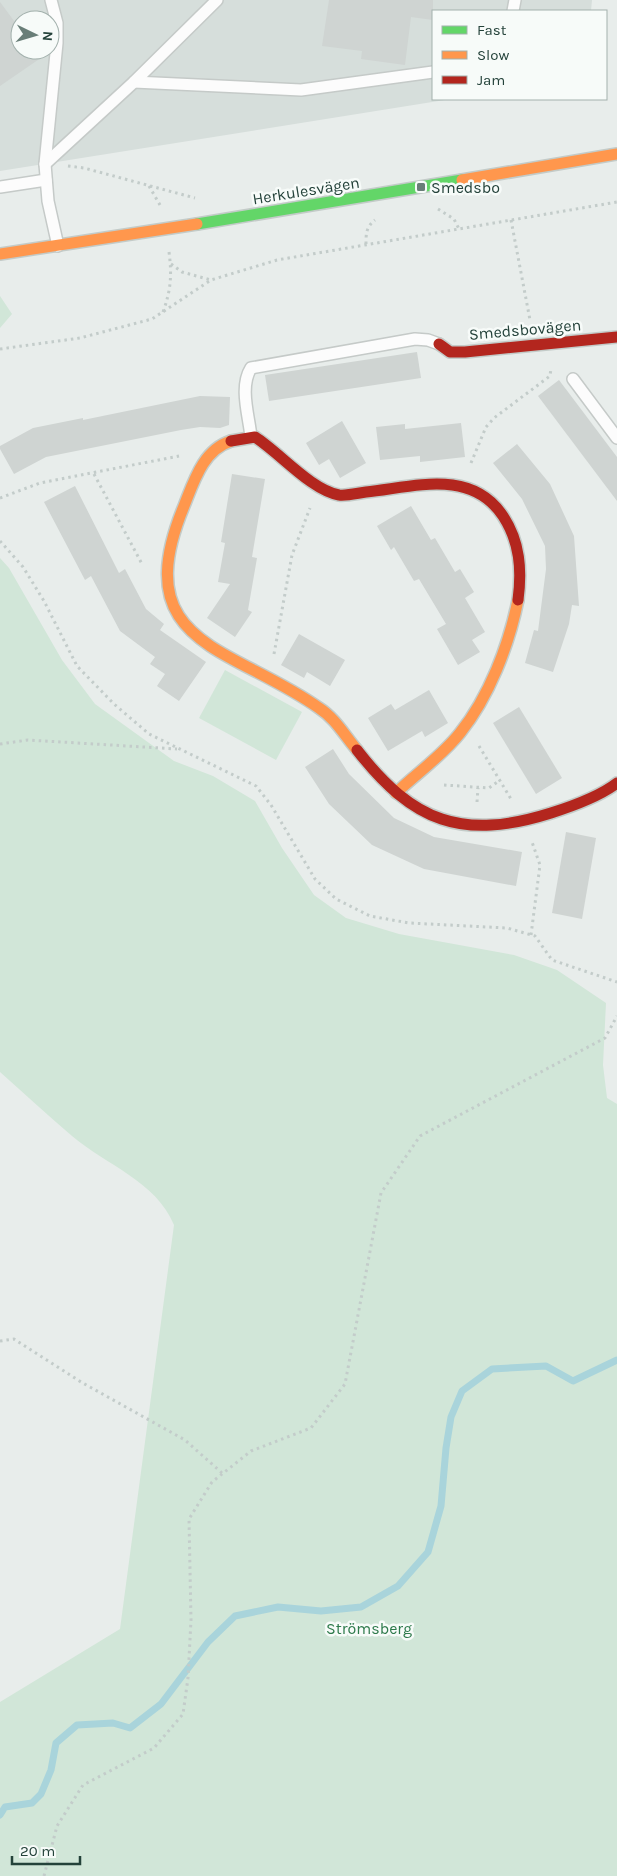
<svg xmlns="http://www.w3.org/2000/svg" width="617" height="1876" font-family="Karla,sans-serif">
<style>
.built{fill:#d6dedb;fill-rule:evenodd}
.green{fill:#d1e6d8}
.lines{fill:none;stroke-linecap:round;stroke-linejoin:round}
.stream{stroke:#a9d4db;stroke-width:7}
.building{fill:#cfd4d2}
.lane-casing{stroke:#c5cac8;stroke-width:14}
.fast-casing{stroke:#c3cbc8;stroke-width:14}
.slow-casing{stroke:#c3cbc8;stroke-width:14}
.jam-casing{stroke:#c3cbc8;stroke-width:14}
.path{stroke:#c3ccca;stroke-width:3;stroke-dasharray:2.5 4;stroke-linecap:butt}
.lane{stroke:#fcfcfc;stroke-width:11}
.fast{stroke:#63d668;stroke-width:11}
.slow{stroke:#ff974d;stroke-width:11}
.jam{stroke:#b3261e;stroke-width:11}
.poi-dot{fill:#697e78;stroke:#f7fbf9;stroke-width:2}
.labels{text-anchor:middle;stroke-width:5;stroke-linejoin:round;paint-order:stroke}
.poi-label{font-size:16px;fill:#24423a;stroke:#f7fbf9;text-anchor:start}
.street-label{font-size:16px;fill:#24423a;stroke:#f7fbf9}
.park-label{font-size:16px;fill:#2d7a4b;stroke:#f7fbf9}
</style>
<rect width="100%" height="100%" fill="#e8edeb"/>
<path class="built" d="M0 0H592L591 11H433V99H451L0 171ZM20 20H50V50H20Z"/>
<g class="green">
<path d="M0 296 12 314 0 328Z"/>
<path d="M0 558 9 568 62 660 95 704 174 761 213 776 255 801 282 848 314 895 346 918 399 934 514 955 557 970 606 1003 603 1065 607 1098 617 1104V1876H0V1702L120 1629 174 1225C156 1181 106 1165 72 1136 47 1115 24 1093 0 1072Z"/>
<path d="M225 670 302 712 276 760 199 718Z"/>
</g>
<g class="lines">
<path class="stream" d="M0 1815 5 1807 32 1803 41 1794 51 1770 56 1743 77 1725 113 1723 130 1728 161 1704 208 1642 235 1616 278 1607 321 1611 361 1607 398 1586 428 1552 441 1506 446 1448 451 1417 462 1391 492 1369 546 1366 573 1381 617 1360"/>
</g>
<g class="building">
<path d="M329 0H433V20L411 17 405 65 361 59 362 51 322 46Z"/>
<path d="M0 2 20 29V50H49L48 53 0 86Z"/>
<path d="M417 352 421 378 269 401 265 375Z"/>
<path d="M559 380 617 457V501L538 396Z"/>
<path d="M200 396 230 397 229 425 220 428 200 427 181 430 46 457 14 474 0 449V446L33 428 83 418V420Z"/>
<path d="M342 421 366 463 340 478 329 459 319 465 306 443Z"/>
<path d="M461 423 465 457 420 462V456L380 460 376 427 405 424V429Z"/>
<path d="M517 444 550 484 574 536 579 606 572 605 569 624 553 672 525 663 534 630 538 631 546 569 545 546 522 499 493 463Z"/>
<path d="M232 474 265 479 252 557 257 558 248 610 252 612 235 637 207 618 230 584 218 582 225 543 221 542Z"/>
<path d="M75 486 119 573 125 569 146 609 164 624 160 630 206 662 179 701 157 686 165 674 150 664 155 657 120 631 91 576 85 580 44 502Z"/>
<path d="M411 506 431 540 435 538 455 572 460 569 474 592 465 598 485 632 472 640 480 652 458 665 437 629 446 624 419 579 414 581 394 547 391 550 377 526Z"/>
<path d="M299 634 345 660 330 686 307 672 304 678 281 665Z"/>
<path d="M429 690 448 723 425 737 422 731 388 751 368 718 391 704 395 710Z"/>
<path d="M519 707 562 778 536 794 493 723Z"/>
<path d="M333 749 349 774 394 818 434 837 522 852 516 886 424 869 372 845 329 804 305 767Z"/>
<path d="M566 832 596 838 582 919 552 913Z"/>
</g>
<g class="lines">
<g class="lane-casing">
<g id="lane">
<path d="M51 0 57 23V43L45 164 48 201 58 246"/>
<path d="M513 11 515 0"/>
<path d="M134 82 301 90 433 72"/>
<path d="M45 164 134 82 217 0"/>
<path d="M0 187 46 180"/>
<path d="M573 379 617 438"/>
<path d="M251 437C249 416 239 387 251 368L415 339 428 340 439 344"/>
</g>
</g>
<g class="fast-casing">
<path id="fast" d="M197 224 462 180"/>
</g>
<g class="slow-casing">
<g id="slow">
<path d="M462 180 617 154"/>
<path d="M0 254 197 224"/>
<path d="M231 441C203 450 194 481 184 506 126 646 232 646 319 708 335 718 345 736 357 750"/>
<path d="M396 793C417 773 442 756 460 733 489 697 509 645 518 600"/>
</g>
</g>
<g class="jam-casing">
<g id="jam">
<path d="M439 344 450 352H465L617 337"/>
<path d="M231 441 255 437C280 453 311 490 339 495 347 496 358 493 366 492 414 487 471 468 503 516 520 542 522 570 518 600"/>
<path d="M357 750C413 822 462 841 551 813 573 806 599 797 617 783"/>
</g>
</g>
<g class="path">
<path d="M68 166 84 168 195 198"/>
<path d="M149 186 160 205"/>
<path d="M438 209 454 219 459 229"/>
<path d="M511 220 530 320"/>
<path d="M366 244C366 234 366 227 375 220"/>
<path d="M171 264 182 272 211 280"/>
<path d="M163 312C171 290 172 275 169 252"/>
<path d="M0 349 80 338 152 319 211 280 277 260 617 202"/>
<path d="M471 463 486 427 494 418 550 376 551 368"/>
<path d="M94 474 142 564"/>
<path d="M0 498 40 483 179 456"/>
<path d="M0 541 23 567 44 601 77 666 114 704 149 734 256 786 271 805 315 879 336 899 370 916 409 923 507 928 535 936 552 960 617 982"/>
<path d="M274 654 292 555 310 508"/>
<path d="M0 744 28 740 177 749"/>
<path d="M479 746 511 799"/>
<path d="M444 785 489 788 500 780"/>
<path d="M477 802 478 788"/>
<path d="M531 935 540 865 532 842"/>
<path d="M0 1341 14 1339 81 1382 185 1440 222 1473"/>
<path d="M44 1876 57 1826 83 1785 154 1748 183 1714 188 1678 191 1620 189 1519 212 1482 251 1451 311 1428 345 1384 381 1193 420 1136 605 1038 617 1016"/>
</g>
<use href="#lane" class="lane"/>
<use href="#fast" class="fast"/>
<use href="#slow" class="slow"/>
<use href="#jam" class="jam"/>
</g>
<rect class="poi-dot" x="416" y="182" width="10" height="10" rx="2.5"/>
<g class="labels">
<g class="poi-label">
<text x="431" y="193">Smedsbo</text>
</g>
<g class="street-label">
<text transform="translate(306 190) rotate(-9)" y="6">Herkulesvägen</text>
<text transform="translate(525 329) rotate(-5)" y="6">Smedsbovägen</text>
</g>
<g class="park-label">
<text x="369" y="1634">Strömsberg</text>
</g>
</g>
<rect x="432" y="10" width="175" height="90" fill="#f7fbf9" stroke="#a3b1ad"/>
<rect x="442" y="26" width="25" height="8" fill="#63d668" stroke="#a3b1ad"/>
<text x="477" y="35" font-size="15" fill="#24423a">Fast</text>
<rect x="442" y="51" width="25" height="8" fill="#ff974d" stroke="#a3b1ad"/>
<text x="477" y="60" font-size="15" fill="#24423a">Slow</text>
<rect x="442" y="76" width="25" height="8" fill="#b3261e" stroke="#a3b1ad"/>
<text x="477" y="85" font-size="15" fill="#24423a">Jam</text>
<g transform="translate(35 35) rotate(95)"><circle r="24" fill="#f7fbf9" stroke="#a3b1ad"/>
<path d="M0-4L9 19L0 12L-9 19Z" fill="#697e78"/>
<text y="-8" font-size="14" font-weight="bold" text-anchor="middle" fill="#24423a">N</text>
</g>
<path d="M12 1856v8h68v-8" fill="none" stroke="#24423a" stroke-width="2.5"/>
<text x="20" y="1856" font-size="15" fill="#24423a" stroke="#f7fbf9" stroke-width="4" paint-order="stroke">20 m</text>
</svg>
